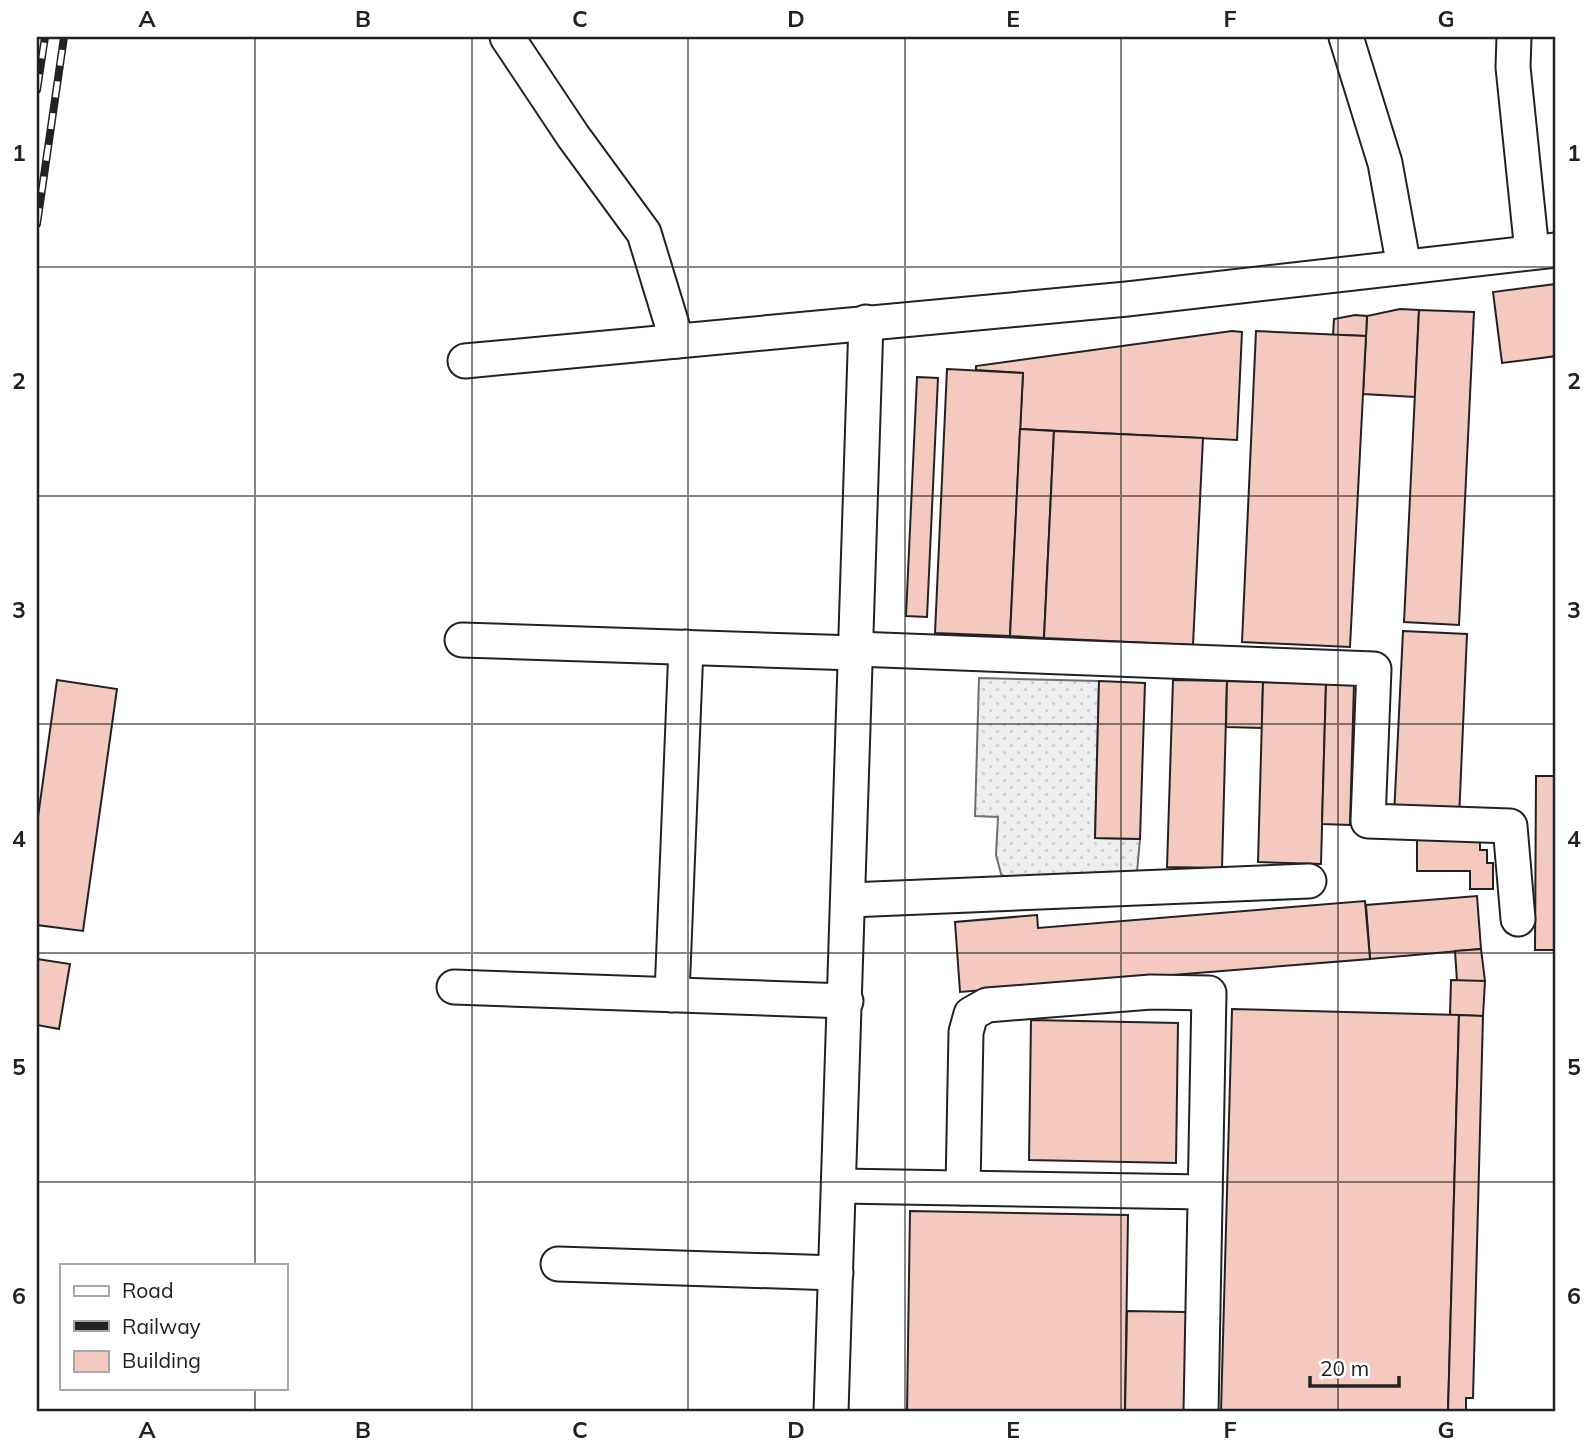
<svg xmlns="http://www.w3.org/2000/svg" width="1593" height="1449" font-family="Mulish,sans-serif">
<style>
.grass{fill:url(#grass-dots);stroke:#6f6f6f;stroke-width:2}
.building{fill:#f3c9c0;stroke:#222;stroke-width:2}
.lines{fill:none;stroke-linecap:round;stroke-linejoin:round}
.minor-casing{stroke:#222;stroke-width:37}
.minor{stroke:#fff;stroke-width:33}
.rail-casing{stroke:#222;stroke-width:8}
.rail{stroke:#fff;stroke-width:5;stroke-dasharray:16;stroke-linecap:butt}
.grid{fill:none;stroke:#222;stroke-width:2;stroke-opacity:0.55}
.neatline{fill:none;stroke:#222;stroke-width:2.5}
.grid-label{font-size:23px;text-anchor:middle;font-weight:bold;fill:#222}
</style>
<defs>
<pattern id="grass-dots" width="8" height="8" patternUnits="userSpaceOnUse" patternTransform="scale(1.75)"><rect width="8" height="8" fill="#eee"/><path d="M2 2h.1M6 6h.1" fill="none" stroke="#ccc" stroke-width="1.8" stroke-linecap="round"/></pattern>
</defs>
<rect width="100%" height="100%" fill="#fff"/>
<path class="grass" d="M979 678 1099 681 1095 838 1140 839 1137 872 1011 881 1001 874 996 855 998 817 975 816Z"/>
<g class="building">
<path d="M1556 284V356L1502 363 1493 292Z"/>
<path d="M1400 309 1419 310 1415 397 1363 394 1367 316Z"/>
<path d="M1419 310 1474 312 1459 625 1404 622Z"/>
<path d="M1355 315 1367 316 1366 336 1333 335 1334 319Z"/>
<path d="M1232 331 1242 332 1237 440 1020 429 1023 373 976 370V366Z"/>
<path d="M1256 331 1366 336 1350 647 1242 642Z"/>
<path d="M947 369 1023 373 1010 636 935 633Z"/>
<path d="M917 377 938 378 927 617 906 616Z"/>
<path d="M1020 429 1054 431 1044 638 1010 636Z"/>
<path d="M1054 431 1203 438 1193 645 1044 638Z"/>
<path d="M1403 631 1467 634 1459 819 1394 816Z"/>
<path d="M57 680 117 689 83 931 37 925V824Z"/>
<path d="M1173 680 1227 681 1222 868 1167 867Z"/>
<path d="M1099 681 1145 683 1140 839 1095 838Z"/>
<path d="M1227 681 1263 682 1262 728 1226 727Z"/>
<path d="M1263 682 1326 684 1321 864 1258 862Z"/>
<path d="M1326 684H1354L1350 825 1322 824Z"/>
<path d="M1536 776H1556V950H1535Z"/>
<path d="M1480 837V850H1487V863H1493V889H1470V871H1417V838Z"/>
<path d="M1477 896 1481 949 1370 959 1366 905Z"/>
<path d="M1365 901 1370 959 960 992 955 922 1037 915 1038 928Z"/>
<path d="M1481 949 1485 981H1457L1455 951Z"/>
<path d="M37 959 70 964 59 1029 37 1025Z"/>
<path d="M1451 980 1485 981 1483 1016 1450 1015Z"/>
<path d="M1232 1009 1459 1015 1448 1412H1221Z"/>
<path d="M1459 1015 1483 1016 1473 1398H1466V1412H1448Z"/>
<path d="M1031 1020 1178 1023 1176 1163 1029 1160Z"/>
<path d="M910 1211 1128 1215 1125 1412H907Z"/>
<path d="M1127 1311 1186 1312 1185 1412H1125Z"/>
</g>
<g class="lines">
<g class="minor-casing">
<g id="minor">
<path d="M507 37 573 136 644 233 677 341"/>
<path d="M1346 37 1385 163 1404 267"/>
<path d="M1514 37 1513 67 1532 252"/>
<path d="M465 361 1127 299 1556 250"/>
<path d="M462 640 856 653"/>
<path d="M856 649 1374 669 1368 821 1510 826 1518 919"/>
<path d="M849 900 1309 881"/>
<path d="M454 987 846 1001"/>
<path d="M672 995 686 647"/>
<path d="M839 1186 1205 1192"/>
<path d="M963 1188 966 1032 971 1014 987 1005 1151 992 1209 993 1201 1412"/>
<path d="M558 1264 836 1273"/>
<path d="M831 1412 866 322"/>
</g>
</g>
<use href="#minor" class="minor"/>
<g class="rail-casing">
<g id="rail">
<path d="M37 90 45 37"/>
<path d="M37 224 64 37"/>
</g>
</g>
<use href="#rail" class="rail"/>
</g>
<path class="grid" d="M255 37V1265M472 37V1412M688 37V1412M905 37V1412M1121 37V1412M1338 37V1412M37 267H1556M37 496H1556M37 724H1556M37 953H1556M37 1182H1556M255 1388V1412"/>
<rect width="1593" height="1449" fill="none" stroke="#ffffff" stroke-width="77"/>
<rect x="60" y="1264" width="228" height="126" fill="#ffffff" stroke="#a7a7a7" stroke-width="2"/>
<rect x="74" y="1286" width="35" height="10" fill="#ffffff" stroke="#a7a7a7" stroke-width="2"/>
<text x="122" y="1298" font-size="21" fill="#222222">Road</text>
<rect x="74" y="1321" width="35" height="10" fill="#222222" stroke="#a7a7a7" stroke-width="2"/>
<text x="122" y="1334" font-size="21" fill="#222222">Railway</text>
<rect x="74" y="1351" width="35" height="21" fill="#f3c9c0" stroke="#a7a7a7" stroke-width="2"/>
<text x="122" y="1368" font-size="21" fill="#222222">Building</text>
<path d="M1310 1376v10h89v-10" fill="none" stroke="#222222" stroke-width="3.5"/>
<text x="1320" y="1376" font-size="21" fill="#222222" stroke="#ffffff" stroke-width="5" paint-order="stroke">20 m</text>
<rect x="38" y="38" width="1516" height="1372" class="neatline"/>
<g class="grid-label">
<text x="147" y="27">A</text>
<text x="363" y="27">B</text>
<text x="580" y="27">C</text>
<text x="796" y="27">D</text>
<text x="1013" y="27">E</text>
<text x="1230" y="27">F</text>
<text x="1446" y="27">G</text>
<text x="19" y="161">1</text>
<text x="1574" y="161">1</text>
<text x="19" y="389">2</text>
<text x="1574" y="389">2</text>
<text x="19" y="618">3</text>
<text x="1574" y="618">3</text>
<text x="19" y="847">4</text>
<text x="1574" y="847">4</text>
<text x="19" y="1075">5</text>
<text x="1574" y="1075">5</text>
<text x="19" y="1304">6</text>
<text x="1574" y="1304">6</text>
<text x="147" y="1438">A</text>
<text x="363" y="1438">B</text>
<text x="580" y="1438">C</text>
<text x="796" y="1438">D</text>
<text x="1013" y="1438">E</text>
<text x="1230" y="1438">F</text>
<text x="1446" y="1438">G</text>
</g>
</svg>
